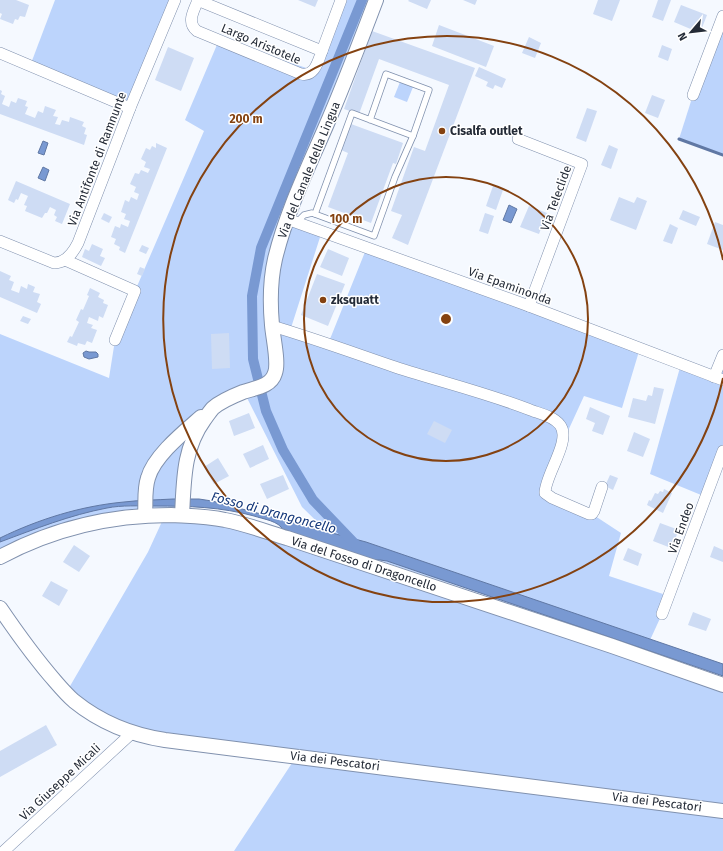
<svg xmlns="http://www.w3.org/2000/svg" width="723" height="851" font-family="'Fira Sans',sans-serif">
<style>
.green{fill:#bcd4fc}
.water{fill:#7999d2;stroke:#6078a4}
.lines{fill:none;stroke-linecap:round;stroke-linejoin:round}
.stream{stroke:#6078a4;stroke-width:3}
.canal{stroke:#7999d2;stroke-width:10}
.building{fill:#cedcf4}
.service-casing{stroke:#8091ae;stroke-width:7}
.minor-casing{stroke:#8091ae;stroke-width:12}
.tertiary-casing{stroke:#8091ae;stroke-width:16}
.service{stroke:#fff;stroke-width:5.5}
.minor{stroke:#fff;stroke-width:11}
.tertiary{stroke:#fff;stroke-width:14}
.ring{fill:none;stroke:#844211;stroke-width:2}
.poi-dot{fill:#844211;stroke:#fff;stroke-width:1.5}
.labels{text-anchor:middle;stroke-width:3;stroke-linejoin:round;paint-order:stroke}
.street-label{font-size:12px;fill:#242b37;stroke:#fff}
.poi-label{font-size:12px;font-weight:bold;fill:#242b37;stroke:#fff;text-anchor:start}
.water-label{font-size:13px;font-style:italic;fill:#14387b;stroke:#fff}
.centre{fill:#844211;stroke:#fff;stroke-width:2}
.ring-label{font-size:12px;text-anchor:middle;font-weight:bold;fill:#844211;stroke:#fff;stroke-width:3;stroke-linejoin:round;paint-order:stroke}
</style>
<rect width="100%" height="100%" fill="#f5f9ff"/>
<g class="green">
<path d="M55 0H175L130 107 30 66Z"/>
<path d="M340 0H375L287 218 322 231 290 331 328 344 367 247 640 348 622 408 584 396 562 444 547 496 592 514 621 533 609 576 669 596 662 614 645 651 529 612 479 593 399 567 344 548 302 507 244 392 235 396 197 431 183 511 117 518 0 557V334L109 378 115 340 135 291 204 131 185 120 219 40 313 70Z"/>
<path d="M723 16V155L679 139 693 95Z"/>
<path d="M400 82 413 87 407 102 394 97Z"/>
<path d="M723 355V451L706 497 650 474 681 364 714 377Z"/>
<path d="M165 515 208 517 723 685V851H234L296 757 146 736 66 693 148 552Z"/>
</g>
<g class="water">
<path d="M43 141 48 143 44 155 38 153Z"/>
<path d="M43 167 49 170 45 181 38 178Z"/>
<path d="M509 205 517 209 511 223 503 220Z"/>
<path d="M86 351 89 352H96L98 354V357L89 359 84 357 83 353Z"/>
<path d="M173 499H199L212 501 366 542 723 664V676L387 561 380 560H373L283 530C279 521 263 519 254 516 222 507 188 506 155 506 139 506 122 505 107 508 70 515 35 529 0 542V538C39 519 81 506 124 502 140 500 157 500 173 499Z"/>
</g>
<g class="lines">
<path class="stream" d="M679 139 723 155"/>
<path class="canal" d="M357 546 313 500 283 450 266 411 253 359 252 296 261 248 362 0"/>
</g>
<g class="building">
<path d="M0 0H16L29 5 25 17 20 16 18 20 15 19 13 24 0 19 2 14 0 13Z"/>
<path d="M298 0H318L315 7Z"/>
<path d="M409 0H431L427 9 408 1Z"/>
<path d="M463 0H477L475 5Z"/>
<path d="M598 0H620L612 21 593 14Z"/>
<path d="M658 0H671L663 21 652 17Z"/>
<path d="M681 5 707 15 700 33 674 22Z"/>
<path d="M439 25 494 46 486 67 432 46Z"/>
<path d="M372 31 475 68 408 245 392 238 402 215 391 211 414 147 425 151 449 85 379 59 359 114 344 109Z"/>
<path d="M529 37 541 43 535 58 522 53Z"/>
<path d="M662 45 672 49 668 61 658 57Z"/>
<path d="M168 47 194 58 181 91 155 80Z"/>
<path d="M479 67 506 79 502 88 495 85 493 89 486 86 488 82 475 76Z"/>
<path d="M0 90 2 91 1 94 5 96 2 104 9 107 11 101 16 103 18 98 27 101 25 106 28 107 25 114 35 118 38 111 43 113 45 106 56 110 53 116 58 117 55 124 60 125 62 120 69 122 70 117 84 122 82 126 86 128 84 134 87 135 84 145 0 114Z"/>
<path d="M652 95 665 100 658 118 645 113Z"/>
<path d="M587 108 597 111 586 142 576 138Z"/>
<path d="M351 124 403 143 396 164 393 163 371 223 328 207 348 153 341 150Z"/>
<path d="M156 143 167 148 125 253 119 250 120 247 114 244 116 239 111 237 115 226 120 228 121 224 128 227 130 221 124 219 126 214 121 212 125 200 129 202 131 197 137 200 139 194 134 192 136 187 130 184 135 173 139 174 141 170 148 173 150 169 144 167 146 162 141 159 146 148 150 150 152 146 156 148Z"/>
<path d="M609 145 618 149 611 169 601 165Z"/>
<path d="M16 181 70 204 62 224 55 221 57 217 54 215 56 210 50 207 47 213H45L42 218 25 211 27 206 24 205 28 196 21 193 18 200 16 199 14 203 8 200Z"/>
<path d="M493 186 503 190 496 210 486 206Z"/>
<path d="M619 197 634 203 637 197 647 201 636 230 610 220Z"/>
<path d="M529 206 547 213 539 234 520 227Z"/>
<path d="M683 210 700 217 696 226 679 219Z"/>
<path d="M104 213 112 217 109 223 101 219Z"/>
<path d="M485 213 494 216 488 234 479 231Z"/>
<path d="M715 222 723 225V250L707 244Z"/>
<path d="M670 224 678 228 672 244 663 241Z"/>
<path d="M92 244 103 249 100 256 105 258 101 266 82 257 85 249 89 251Z"/>
<path d="M142 245 149 248 146 254 139 251Z"/>
<path d="M328 249 349 258 342 276 320 267Z"/>
<path d="M140 267 145 269 142 276 137 274Z"/>
<path d="M0 271 11 276 9 280 14 282 11 290 19 293 21 286 27 289 28 284 35 287 33 292 40 294 37 302 41 304 37 313 0 297Z"/>
<path d="M317 274 345 284 328 326 301 315Z"/>
<path d="M90 288 100 293 98 297 104 300 103 303 108 305 103 318 99 316 98 321 89 317 87 323 93 325 91 328 97 330 92 343 87 341 85 345 78 343 77 346 67 342 70 336 72 337 79 322 76 320 81 309 83 310 89 296 87 295Z"/>
<path d="M23 316 31 319 28 324 20 321Z"/>
<path d="M229 333 230 368 212 369 211 334Z"/>
<path d="M654 387 664 389 655 424 628 417 633 398 646 401 648 395 652 396Z"/>
<path d="M590 407 610 416 603 435 592 431 595 423 586 419Z"/>
<path d="M249 413 255 428 234 436 229 421Z"/>
<path d="M434 421 452 430 445 443 427 434Z"/>
<path d="M634 432 650 439 643 457 627 451Z"/>
<path d="M263 445 269 459 250 468 243 454Z"/>
<path d="M218 458 229 476 214 484 204 467Z"/>
<path d="M283 475 289 489 267 499 260 484Z"/>
<path d="M610 475 618 478 613 490 605 486Z"/>
<path d="M664 489 672 493 663 513 647 505 649 500 651 501 655 493 658 494 660 491 663 492Z"/>
<path d="M660 523 679 530 671 548 653 541Z"/>
<path d="M74 545 90 556 79 572 63 562Z"/>
<path d="M714 546 723 550V562L710 557Z"/>
<path d="M628 548 642 554 638 566 623 560Z"/>
<path d="M51 581 68 590 59 606 42 596Z"/>
<path d="M693 612 711 619 706 631 688 625Z"/>
<path d="M46 725 57 745 0 777V751Z"/>
</g>
<g class="lines">
<g class="service-casing">
<g id="service">
<path d="M315 214 352 113 413 136 429 90 386 74 370 120"/>
<path d="M297 222 304 215 312 213 374 236 395 177 413 136"/>
</g>
</g>
<g class="minor-casing">
<g id="minor">
<path d="M197 0 322 51C318 61 315 77 301 74L197 31C186 22 194 11 198 0"/>
<path d="M322 51 341 0"/>
<path d="M0 53 130 108"/>
<path d="M693 95 723 16"/>
<path d="M518 139 582 164 529 306"/>
<path d="M287 219 529 306 723 380"/>
<path d="M0 241 54 263C66 263 73 253 78 243L130 108 175 0"/>
<path d="M65 260 135 291 115 340"/>
<path d="M272 326C313 338 354 353 395 367 441 382 488 393 533 411 542 414 554 417 560 425 572 440 545 475 545 493L552 498 589 514H592L594 511 602 487"/>
<path d="M714 377 723 355"/>
<path d="M662 614 723 451"/>
<path d="M4 851 133 732"/>
</g>
</g>
<g class="tertiary-casing">
<g id="tertiary">
<path d="M145 515C146 503 144 490 148 478 154 456 184 432 201 417"/>
<path d="M182 515C184 481 183 449 204 420 207 416 210 411 213 408 221 401 233 396 243 392 254 388 271 387 275 373 279 363 273 338 272 325 270 303 270 281 275 259 286 213 307 170 326 126 344 85 360 42 376 0"/>
<path d="M0 557C54 528 110 515 171 515 189 516 207 516 225 520 246 524 267 532 287 538L612 646 723 685"/>
<path d="M0 608C17 633 35 658 55 681 61 688 67 695 74 701 100 722 132 735 165 740L723 811"/>
</g>
</g>
<use href="#service" class="service"/>
<use href="#minor" class="minor"/>
<use href="#tertiary" class="tertiary"/>
</g>
<g class="ring">
<circle cx="446" cy="319" r="142"/>
<path d="M723 378A283 283 0 1 1 723 260"/>
</g>
<g class="poi-dot">
<circle cx="442" cy="131" r="4"/>
<circle cx="323" cy="300" r="4"/>
</g>
<g class="labels">
<g class="street-label">
<text transform="translate(261 44) rotate(23)" y="4">Largo Aristotele</text>
<text transform="translate(97 159) rotate(-69)" y="4">Via Antifonte di Ramnunte</text>
<text transform="translate(309 170) rotate(-68)" y="4">Via del Canale della Lingua</text>
<text transform="translate(556 198) rotate(-70)" y="4">Via Teleclide</text>
<text transform="translate(510 286) rotate(20)" y="4">Via Epaminonda</text>
<text transform="translate(681 528) rotate(-70)" y="4">Via Endeo</text>
<text transform="translate(364 564) rotate(18)" y="4">Via del Fosso di Dragoncello</text>
<text transform="translate(335 761) rotate(7)" y="4">Via dei Pescatori</text>
<text transform="translate(60 782) rotate(-43)" y="4">Via Giuseppe Micali</text>
<text transform="translate(657 802) rotate(7)" y="4">Via dei Pescatori</text>
</g>
<g class="poi-label">
<text x="450" y="135">Cisalfa outlet</text>
<text x="331" y="304">zksquatt</text>
</g>
<g class="water-label">
<text transform="translate(274 512) rotate(15)" y="5">Fosso di Drangoncello</text>
</g>
</g>
<circle cx="446" cy="319" r="6" class="centre"/>
<g class="ring-label">
<text x="246" y="123">200 m</text>
<text x="346" y="223">100 m</text>
</g>
<g transform="translate(691 32) rotate(242)" stroke="#ffffff" stroke-width="3" paint-order="stroke">
<path d="M0-3L7 15L0 10L-7 15Z" fill="#242b37"/>
<text y="-6" font-size="11" font-weight="bold" text-anchor="middle" fill="#242b37">N</text>
</g>
</svg>
